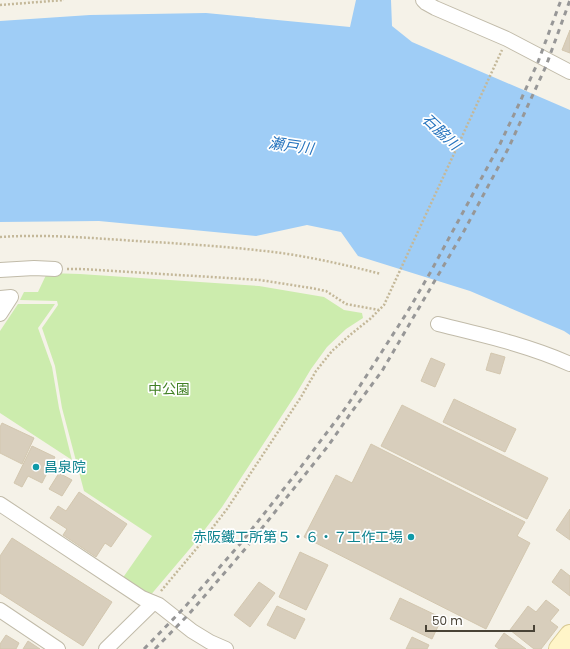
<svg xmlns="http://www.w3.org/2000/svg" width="570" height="649" font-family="Poppins,'Noto Sans JP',sans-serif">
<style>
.green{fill:#ccecad}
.water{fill:#9fcdf6}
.building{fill:#d8cebc;stroke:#d3c7af}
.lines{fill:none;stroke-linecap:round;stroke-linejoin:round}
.street-casing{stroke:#c1bba9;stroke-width:16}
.secondary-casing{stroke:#d9ca94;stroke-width:22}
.path{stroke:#c4b899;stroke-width:2.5;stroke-dasharray:2 2;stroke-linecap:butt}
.street{stroke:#fff;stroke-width:14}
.secondary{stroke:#fff5c8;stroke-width:20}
.rail{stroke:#979797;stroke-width:3;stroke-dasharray:5 5;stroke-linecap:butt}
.culture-dot{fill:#0f9aa8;stroke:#fff;stroke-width:1.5}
.labels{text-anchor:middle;stroke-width:3.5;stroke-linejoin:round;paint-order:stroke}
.park-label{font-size:14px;fill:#418024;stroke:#fff}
.culture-label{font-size:14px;fill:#0d838f;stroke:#fff;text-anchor:start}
.water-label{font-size:15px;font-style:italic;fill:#2674be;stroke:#fff}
</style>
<rect width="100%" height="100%" fill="#f5f2e8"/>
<g class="green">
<path d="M47 273 80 274 259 286 324 297 344 310 362 313 363 318 346 329 327 347 311 369 296 394 222 507 193 545 149 597 122 579 152 536 84 491 62 408 55 366 42 328 58 305 57 301 20 300 24 292H38Z"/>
<path d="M18 304H55L38 328 52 367 59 408 72 460 0 413V331Z"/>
</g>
<path class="water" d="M356 0H391L392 26 412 42 570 110V335L564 331 470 291 358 256 341 232 307 225 256 236 99 221 0 222V21L90 15 206 13 350 27Z"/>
<g class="building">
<path d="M570 30V53L562 50Z"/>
<path d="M491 353 505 357 500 374 486 370Z"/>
<path d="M431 358 445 364 435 387 421 381Z"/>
<path d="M454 399 516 429 505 452 443 422Z"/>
<path d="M402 405 548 478 527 519 381 446Z"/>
<path d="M2 423 34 438 22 464 0 453V427Z"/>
<path d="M371 444 525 522 517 536 530 543 486 629 304 537 336 475 352 483Z"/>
<path d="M32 446 55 457 42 483 28 476 22 487 14 483Z"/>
<path d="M59 473 72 480 62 496 49 489Z"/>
<path d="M79 492 127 524 111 547 105 543 96 557 63 535 67 529 50 518 58 506 66 511Z"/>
<path d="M570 509V540L556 530Z"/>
<path d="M12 538 112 602 83 646 0 593V556Z"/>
<path d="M300 552 328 565 306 610 279 597Z"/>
<path d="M561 569 570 576V596L552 582Z"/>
<path d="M259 582 275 593 250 627 234 615Z"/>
<path d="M400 598 442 618 432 639 390 619Z"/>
<path d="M546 600 559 610 550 621 558 627 541 649H534L510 630 528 606 536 612Z"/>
<path d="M277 606 305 619 295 639 267 625Z"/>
<path d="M504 633 526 649H499L495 646Z"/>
<path d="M6 635 19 643 16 649H0V644Z"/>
<path d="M412 637 429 645 427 649H406Z"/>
<path d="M28 641 40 649H23Z"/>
</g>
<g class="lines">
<g class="street-casing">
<g id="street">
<path d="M423 0 426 3 435 8 507 39 570 72"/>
<path d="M0 270 34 268 55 269"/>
<path d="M0 298 11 297 0 314"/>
<path d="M438 324C482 335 528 345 570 364"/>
<path d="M0 504 142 598 159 605 192 631 210 642 226 649"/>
<path d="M0 610 58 649"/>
<path d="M106 649 153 603"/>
</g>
</g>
<g class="secondary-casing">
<path id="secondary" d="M559 649 570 635"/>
</g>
<g class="path">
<path d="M0 5 64 0"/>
<path d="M0 237C46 234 91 238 137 241 187 244 238 247 288 254 320 259 350 266 381 274"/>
<path d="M67 269H81L260 280 311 288 326 291 346 304 379 310"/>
<path d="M161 591 197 548 227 509 301 397 316 371 332 351 350 335 370 319 384 305 502 50"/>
</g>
<use href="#street" class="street"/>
<use href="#secondary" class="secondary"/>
<g class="rail">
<path d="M144 649 183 609 240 544 294 476 347 406 408 311 430 273 474 192 500 144 519 104 538 62 561 0"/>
<path d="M155 649 189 614 246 548 328 446 353 410 382 371 437 277 464 231 508 149 546 66 570 0"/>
</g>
</g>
<g class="culture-dot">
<circle cx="36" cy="467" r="4"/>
<circle cx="411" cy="537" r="4"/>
</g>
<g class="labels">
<g class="park-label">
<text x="169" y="394">中公園</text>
</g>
<g class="culture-label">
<text x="44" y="472">昌泉院</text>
<text x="403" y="542" text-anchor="end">赤阪鐵工所第５・６・７工作工場</text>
</g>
<g class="water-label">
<text transform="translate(441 132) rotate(43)" y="5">石脇川</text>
<text transform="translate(291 146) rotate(8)" y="5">瀬戸川</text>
</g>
</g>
<path d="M426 625v6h108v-6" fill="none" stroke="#494336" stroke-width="2"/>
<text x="432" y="625" font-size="12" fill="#494336" stroke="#ffffff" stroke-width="3" paint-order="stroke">50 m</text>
</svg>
